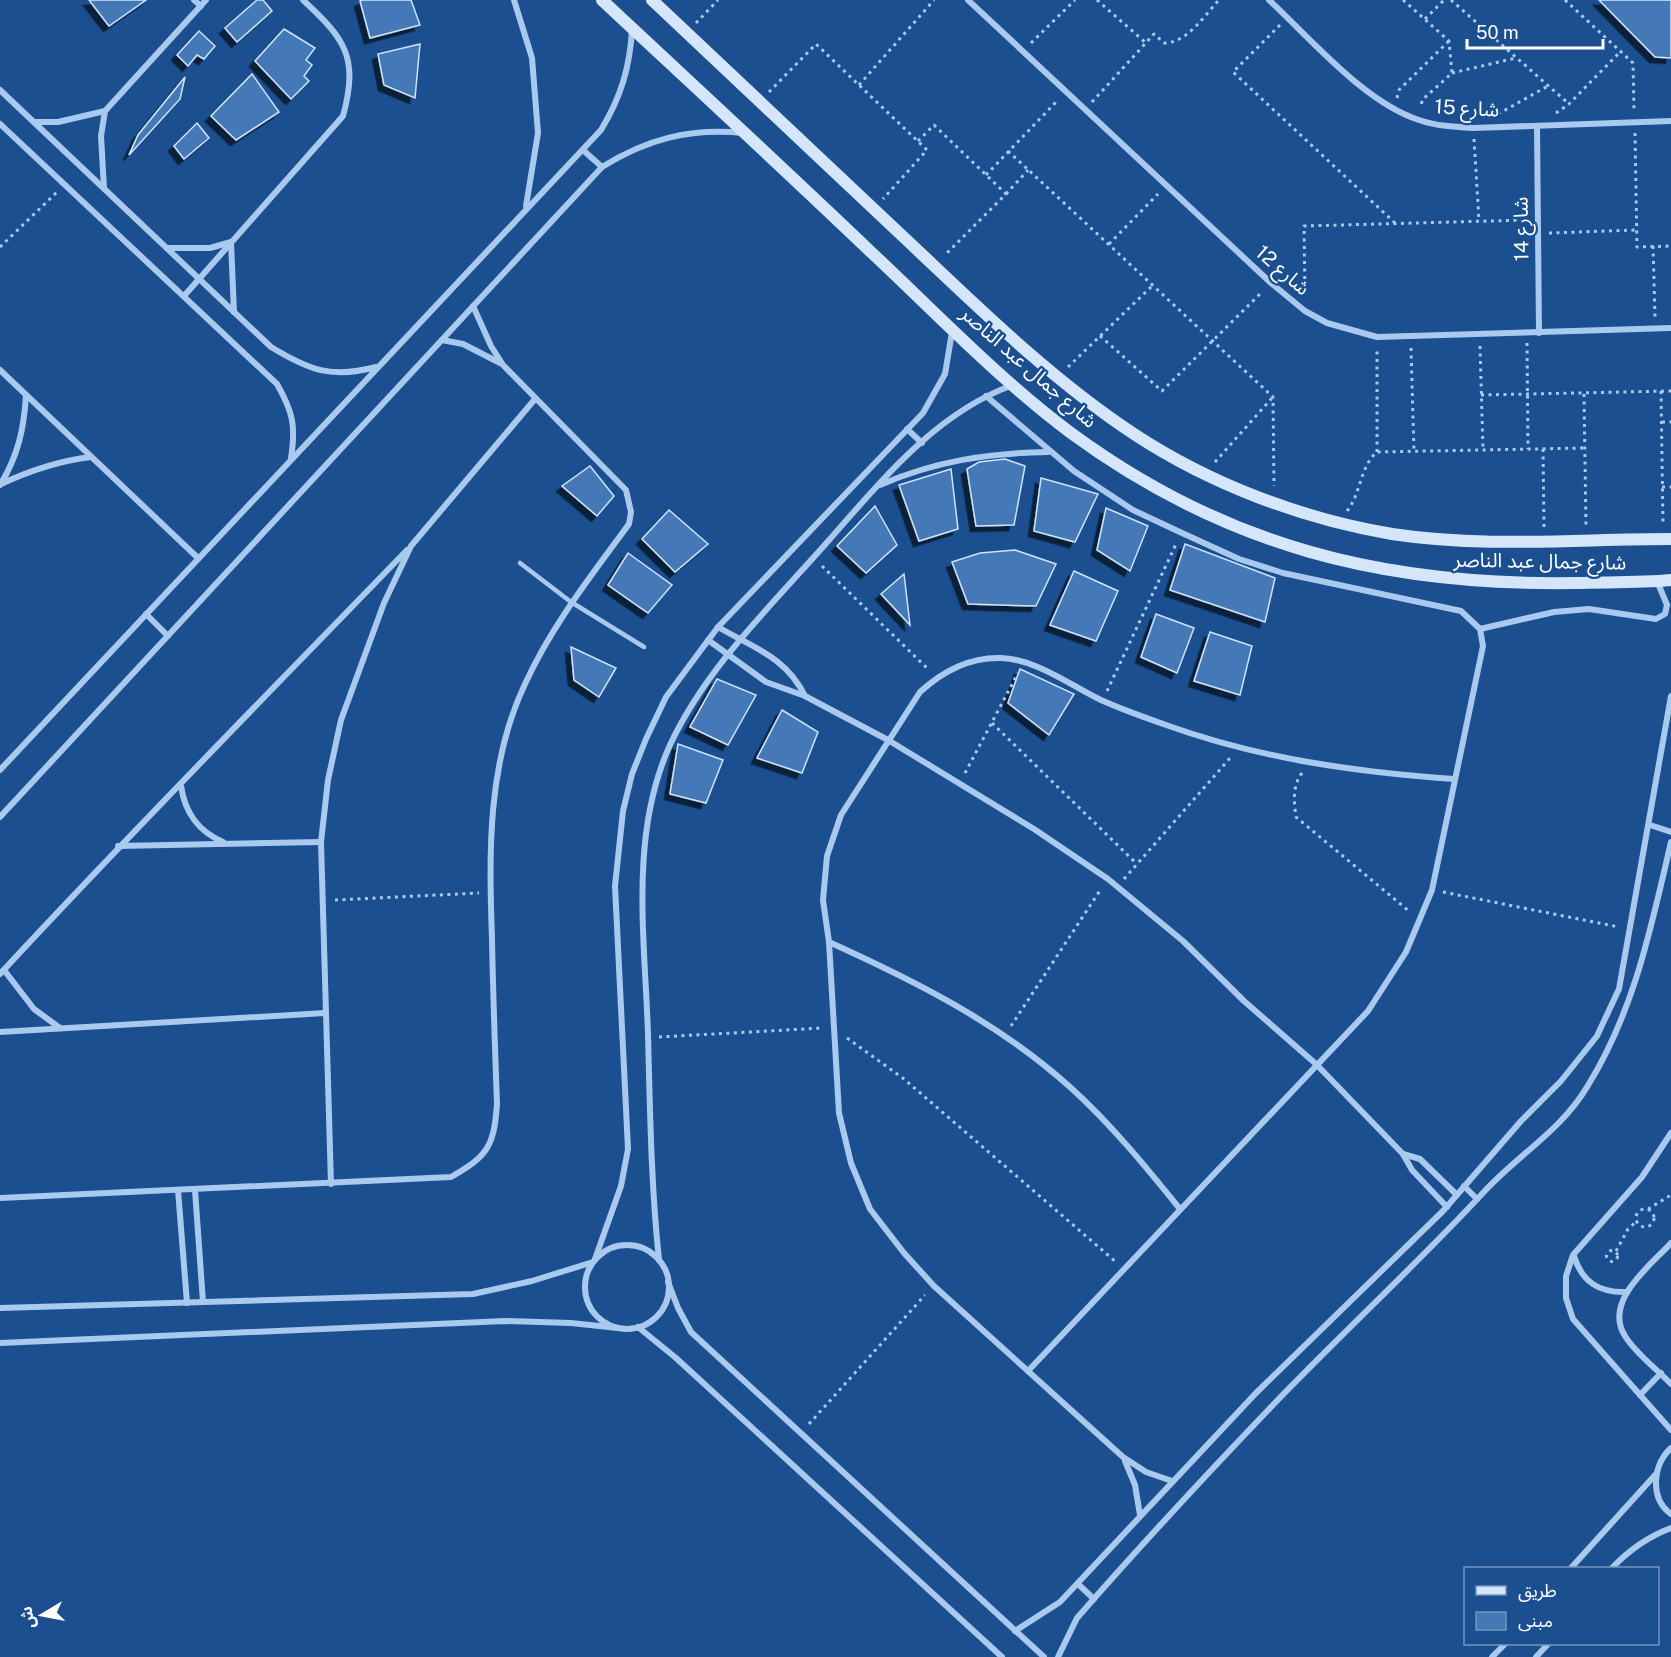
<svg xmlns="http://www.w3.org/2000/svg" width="1671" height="1657" font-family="'Public Sans','Noto Sans Arabic',sans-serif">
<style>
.building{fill:#4478b7;stroke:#cfe3fa;stroke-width:1.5;filter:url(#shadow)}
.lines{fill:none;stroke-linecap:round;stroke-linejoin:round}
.path{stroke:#a9c9ee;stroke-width:3;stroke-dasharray:3 4.5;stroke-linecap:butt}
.service{stroke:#a9c9ee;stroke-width:4.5}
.minor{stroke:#a9c9ee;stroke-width:6}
.secondary{stroke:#d6e6fa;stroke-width:12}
.labels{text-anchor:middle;stroke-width:4.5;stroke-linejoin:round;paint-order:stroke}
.street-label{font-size:20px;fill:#fff;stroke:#1b4f8f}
</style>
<defs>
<filter id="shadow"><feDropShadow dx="-5.5" dy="5.5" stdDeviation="0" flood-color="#0009"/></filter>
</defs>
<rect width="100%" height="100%" fill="#1b4f8f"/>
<g class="building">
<path d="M89 0H146L109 26Z"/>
<path d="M257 0H263L272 11 237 42 225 28Z"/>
<path d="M362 0H411L420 25 370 38 360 1Z"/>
<path d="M1599 0H1671V58L1655 57Z"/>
<path d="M284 29 315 48 306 60 312 65 304 76 309 81 291 99 255 61Z"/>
<path d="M199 31 215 46 204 59 197 55 188 66 177 55Z"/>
<path d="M420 44 415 98 384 85 378 54Z"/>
<path d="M252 74 279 112 236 140 211 116Z"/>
<path d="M185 77 180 99 129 155 138 135Z"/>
<path d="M197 123 209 138 184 159 174 146Z"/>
<path d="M1005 459 1025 466 1014 525 976 526 967 469 979 462Z"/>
<path d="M590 466 614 496 597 516 562 486Z"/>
<path d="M951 469 958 529 919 541 899 485Z"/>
<path d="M1041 478 1098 494 1075 542 1034 531Z"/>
<path d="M875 506 897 545 866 573 837 546Z"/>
<path d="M1106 508 1148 526 1130 571 1097 550Z"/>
<path d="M669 510 708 544 675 572 642 539Z"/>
<path d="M1185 544 1275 578 1265 622 1170 590Z"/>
<path d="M1015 550 1056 564 1036 606 968 604 952 562 980 553Z"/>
<path d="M628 553 672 585 648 613 608 585Z"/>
<path d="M1074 571 1118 591 1096 641 1050 625Z"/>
<path d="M904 574 910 625 881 594Z"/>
<path d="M1156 614 1194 628 1177 673 1141 657Z"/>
<path d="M1210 632 1252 646 1240 695 1194 681Z"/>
<path d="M571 647 616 668 599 697 574 680Z"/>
<path d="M1020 669 1074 694 1049 735 1008 703Z"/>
<path d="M717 679 756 695 728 745 690 727Z"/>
<path d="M782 710 818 732 802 773 757 758Z"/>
<path d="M678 744 723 760 706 803 670 794Z"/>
</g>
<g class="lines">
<g class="path">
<path d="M1097 0 1146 43"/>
<path d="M1403 0 1449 41 1452 73 1422 100 1421 108"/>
<path d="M1451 0 1569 104"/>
<path d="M1565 0 1633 63 1634 111"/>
<path d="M1425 19 1444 0"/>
<path d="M696 23 718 0"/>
<path d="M1280 25 1233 72 1395 223"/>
<path d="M1031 43 1075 0"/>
<path d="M1452 73 1516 58"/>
<path d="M859 85 934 0"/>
<path d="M769 92 816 44 927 150 883 199"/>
<path d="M1397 98 1399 90 1449 41"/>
<path d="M1092 102 1154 34 1164 43C1187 43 1204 16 1219 0"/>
<path d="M1556 113 1569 104 1620 52"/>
<path d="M1498 114 1548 86"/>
<path d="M1635 133 1637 247 1671 246"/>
<path d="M1474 139 1479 221"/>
<path d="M918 141 934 125 1006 194 944 256"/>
<path d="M1008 151 1273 397 1274 486"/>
<path d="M986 175 1058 100"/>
<path d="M1006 194 1028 170"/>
<path d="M1549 233 1637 230"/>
<path d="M1109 244 1158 194"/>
<path d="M1653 246 1655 317"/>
<path d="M0 247 57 192"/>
<path d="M1305 294 1304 226 1527 220"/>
<path d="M1100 336 1162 391 1263 291"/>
<path d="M1527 343 1528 449"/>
<path d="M1480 346 1483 450"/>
<path d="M1411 348 1414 452"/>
<path d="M1068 367 1153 285"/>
<path d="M1661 391 1663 525"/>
<path d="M1584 394 1586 527"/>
<path d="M1481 395 1671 391"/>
<path d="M1662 422H1671"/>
<path d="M1543 449 1544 528"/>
<path d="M1377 452V348"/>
<path d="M1215 462 1272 398"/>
<path d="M1662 487H1671"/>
<path d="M1347 511C1361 494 1360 466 1377 452L1584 448"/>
<path d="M822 566 929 670"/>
<path d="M1107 691 1177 542"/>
<path d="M992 723 1137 864"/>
<path d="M965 773 1018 673"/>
<path d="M1302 773C1292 786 1294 802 1296 817L1410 912"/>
<path d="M1124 879 1231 757"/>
<path d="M1443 892 1619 927"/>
<path d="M335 900 479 893"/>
<path d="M1011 1026 1101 889"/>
<path d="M659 1037 823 1028"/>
<path d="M847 1038 904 1079 1116 1262"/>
<circle cx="1645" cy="1218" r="9"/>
<path d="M1648 1209 1671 1195"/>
<circle cx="1612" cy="1256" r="5.5"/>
<path d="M1616 1251 1628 1229 1637 1221"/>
<path d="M809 1424 925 1295"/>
</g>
<path class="service" d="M520 563 571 602 644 647"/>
<g class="minor">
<path d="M194 0 201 6"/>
<path d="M514 0 532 58 538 133 526 206"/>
<path d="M968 0 1271 283 1305 311 1327 323 1377 337 1671 328"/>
<path d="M1269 0C1311 39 1364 102 1419 120 1436 126 1455 127 1473 128L1671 121"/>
<path d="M0 90 271 347C309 370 331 379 376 367"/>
<path d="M34 122H58L105 111 206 0"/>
<path d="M0 124 277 384C293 412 296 426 291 458"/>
<path d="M1537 126 1539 333"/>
<path d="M583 150 602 167"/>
<path d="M104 188 101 136 105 111"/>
<path d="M167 248H210L231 242 234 312"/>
<path d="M184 296 343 116C359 57 345 39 303 0"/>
<path d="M442 340 463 344 500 363"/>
<path d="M0 370 198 558"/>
<path d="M986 396 1074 471 1133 510 1182 533 1239 559 1283 573 1461 611 1480 629 1483 646 1432 890 1406 952 1368 1011 1028 1371"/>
<path d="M907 429 922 443"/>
<path d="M1 484C31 470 58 461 91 457"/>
<path d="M0 485C18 456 24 429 26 395"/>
<path d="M880 485C935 461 989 453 1048 452"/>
<path d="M146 614 168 636"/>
<path d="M718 627C754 648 786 657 805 696"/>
<path d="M1480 629 1554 612 1589 609 1656 619 1665 614 1667 605 1657 581"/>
<path d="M708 640 766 682 805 696 888 740 1034 829 1108 879 1183 941 1244 1001 1316 1064 1403 1154 1412 1170 1447 1207"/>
<path d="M0 770 601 130C621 97 630 67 632 29"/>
<path d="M181 786C185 813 198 831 223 842"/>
<path d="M0 817 602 167C647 139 689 128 743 133"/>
<path d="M1650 825 1671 832"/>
<path d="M118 846 321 842"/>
<path d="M829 942C915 981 999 1023 1070 1087 1111 1124 1146 1167 1180 1209"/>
<path d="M4 970 34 1009 60 1028"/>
<path d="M0 974C133 830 271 691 407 550"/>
<path d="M0 1032 325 1013"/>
<path d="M1671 1133 1642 1177 1573 1255 1566 1276V1298L1573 1319 1671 1430"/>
<path d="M1403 1154 1420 1159 1457 1195"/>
<path d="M331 1184 321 842 328 780 341 720 384 603 411 546 535 399"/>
<path d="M1464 1186 1477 1199"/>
<path d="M178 1190 187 1303"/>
<path d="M195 1190 203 1302"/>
<path d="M0 1198 451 1177C488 1156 494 1146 497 1104 495 1049 493 994 492 939 489 853 487 764 525 684 552 625 591 576 629 524L631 512 626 490 503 365 491 346 473 306"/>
<path d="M1671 1243C1650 1266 1603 1301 1625 1336 1636 1354 1657 1369 1671 1384"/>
<circle cx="627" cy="1287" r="42"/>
<path d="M1574 1256C1582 1282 1599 1293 1627 1292"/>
<path d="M595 1259 621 1186 628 1149 615 886 623 811 632 774 646 739 666 697 718 627 923 413 945 374 952 332"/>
<path d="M659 1260C651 1185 650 1110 648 1034 645 939 629 835 670 745 707 666 773 604 830 539 882 480 937 412 1013 385"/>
<path d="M668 1282 678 1308 691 1332 1044 1657"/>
<path d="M0 1308 473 1294 532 1281 593 1262"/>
<path d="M638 1327 676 1358 1002 1657"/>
<path d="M0 1343 505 1321 571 1323 618 1328"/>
<path d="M1640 1395 1661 1373"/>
<path d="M1671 1448C1653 1464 1649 1498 1671 1514"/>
<path d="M1125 1461 1135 1485 1140 1515"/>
<path d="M1172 1481 1146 1472 1123 1457 934 1286 904 1253 870 1209 851 1163 839 1113 829 942 823 900 827 856 841 815 920 692C943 671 969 657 1001 658 1036 659 1070 685 1101 700 1123 710 1146 718 1169 726 1261 759 1357 772 1454 779"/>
<path d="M1571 1568 1656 1474"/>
<path d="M1612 1568C1629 1550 1647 1537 1671 1528"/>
<path d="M1078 1584 1094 1599"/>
<path d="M1015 1631 1060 1602 1256 1393 1443 1211 1521 1121 1561 1081 1597 1036 1619 989 1671 696"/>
<path d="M1058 1657 1077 1618C1140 1546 1205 1476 1271 1407 1340 1335 1414 1267 1482 1194 1515 1157 1561 1131 1587 1087 1634 1012 1651 928 1671 842"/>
<path d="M1492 1657 1505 1644"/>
<path d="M1536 1657 1548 1644"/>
</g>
<g class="secondary">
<path d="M602 0C692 84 783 168 872 253 937 314 1000 380 1071 433 1226 547 1385 586 1575 583 1607 582 1639 583 1671 580"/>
<path d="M652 0C733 76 814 153 895 229 971 300 1046 376 1134 434 1210 484 1302 519 1392 534 1484 548 1578 539 1671 539"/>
</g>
</g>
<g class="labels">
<g class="street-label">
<text transform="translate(1467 108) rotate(3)" y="7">شارع 15</text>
<text transform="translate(1521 229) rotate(-91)" y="7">شارع 14</text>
<text transform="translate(1283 270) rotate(41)" y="7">شارع 12</text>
<text transform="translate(1029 367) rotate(41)" y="7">شارع جمال عبد الناصر</text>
<text transform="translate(1540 561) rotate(1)" y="7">شارع جمال عبد الناصر</text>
</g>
</g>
<rect x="1464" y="1567" width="195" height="78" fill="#1b4f8f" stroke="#7695bc" stroke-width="1.5"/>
<rect x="1476" y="1586" width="30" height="9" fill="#d6e6fa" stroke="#7695bc" stroke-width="1.5"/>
<text x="1518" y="1597" font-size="18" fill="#ffffff">طريق</text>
<rect x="1476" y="1612" width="30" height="18" fill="#4478b7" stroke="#7695bc" stroke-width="1.5"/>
<text x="1518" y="1627" font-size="18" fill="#ffffff">مبنى</text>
<g transform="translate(42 1615) rotate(260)" stroke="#1b4f8f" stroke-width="4.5" paint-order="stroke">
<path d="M0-4.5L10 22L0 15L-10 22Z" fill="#ffffff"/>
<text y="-9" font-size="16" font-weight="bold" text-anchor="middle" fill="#ffffff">ش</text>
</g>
<path d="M1467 39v9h136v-9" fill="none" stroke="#ffffff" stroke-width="3"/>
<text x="1476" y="39" font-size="18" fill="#ffffff" stroke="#1b4f8f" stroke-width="4.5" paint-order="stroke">50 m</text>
</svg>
